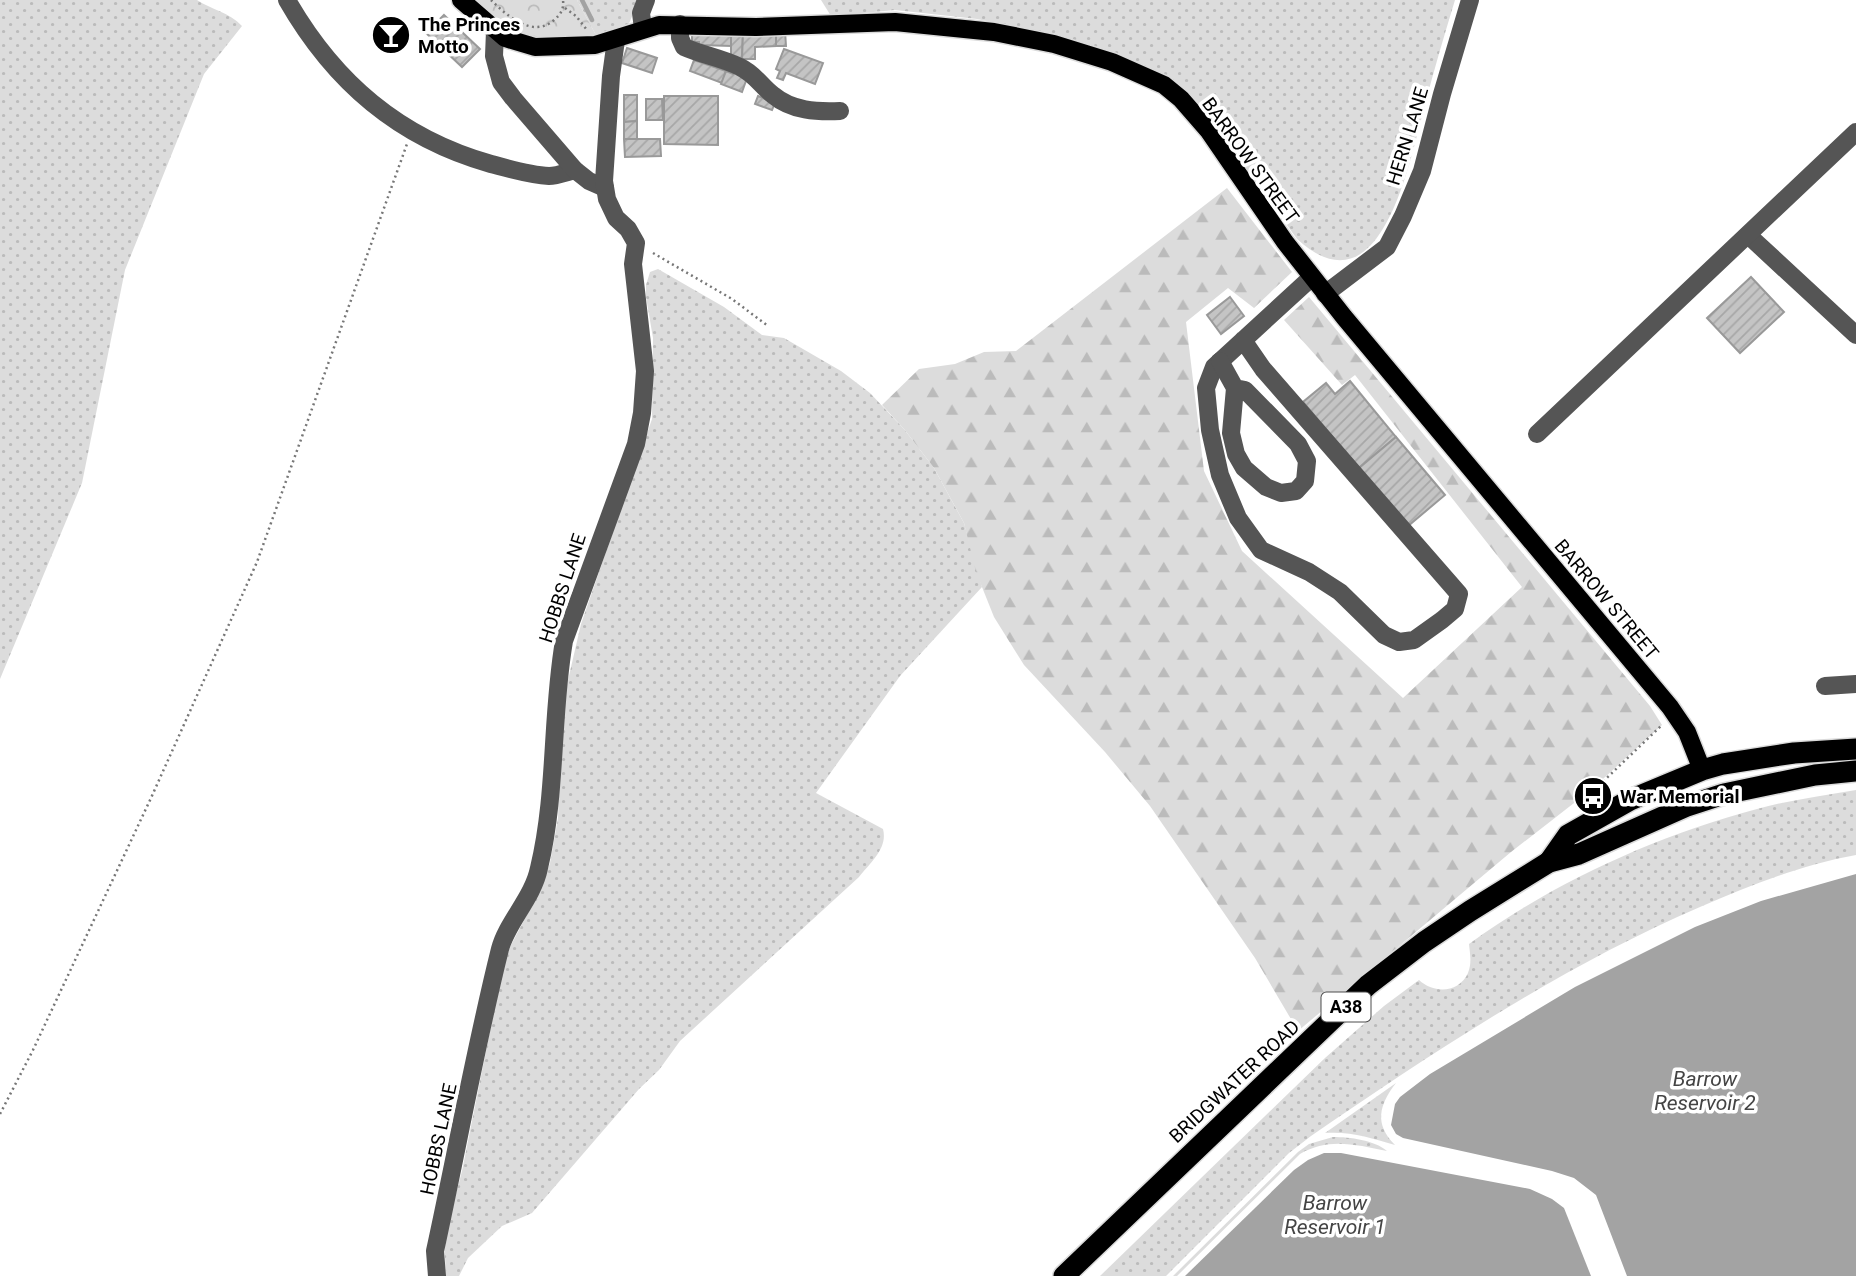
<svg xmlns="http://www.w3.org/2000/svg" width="1856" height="1276" font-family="Roboto,sans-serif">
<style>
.grass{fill:url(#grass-dots)}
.forest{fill:url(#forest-firs)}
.park{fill:url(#park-crowns)}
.water{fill:#a3a3a3}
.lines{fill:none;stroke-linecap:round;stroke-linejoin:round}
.stream{stroke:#a3a3a3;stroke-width:4.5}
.building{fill:url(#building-hatch);stroke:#999;stroke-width:2}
.major-casing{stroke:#dbdbdb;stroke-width:21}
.highway-casing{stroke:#dbdbdb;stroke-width:24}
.path{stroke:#777;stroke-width:2.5;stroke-dasharray:2 3.5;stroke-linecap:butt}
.minor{stroke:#555;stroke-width:18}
.major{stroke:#000;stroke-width:18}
.highway{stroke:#000;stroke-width:21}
.labels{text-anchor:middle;stroke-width:7;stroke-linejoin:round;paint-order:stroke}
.shield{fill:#fff;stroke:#4c4c4c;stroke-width:2}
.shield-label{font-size:18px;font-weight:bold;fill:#000}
.poi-label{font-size:19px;font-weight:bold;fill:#000;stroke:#fff;text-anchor:start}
.street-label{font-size:19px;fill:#000;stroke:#fff}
.water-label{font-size:21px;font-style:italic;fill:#444;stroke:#fff}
</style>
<defs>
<pattern id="grass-dots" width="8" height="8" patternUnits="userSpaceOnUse" patternTransform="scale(1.75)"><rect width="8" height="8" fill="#dcdcdc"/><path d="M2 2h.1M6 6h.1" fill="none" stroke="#bbb" stroke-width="1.8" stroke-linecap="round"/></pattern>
<pattern id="forest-firs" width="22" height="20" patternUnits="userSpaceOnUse" patternTransform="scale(1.75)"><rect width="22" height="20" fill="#dcdcdc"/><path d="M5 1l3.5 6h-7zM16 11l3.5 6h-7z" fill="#bbb"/></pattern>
<pattern id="park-crowns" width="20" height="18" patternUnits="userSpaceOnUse" patternTransform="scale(1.75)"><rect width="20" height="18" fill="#dcdcdc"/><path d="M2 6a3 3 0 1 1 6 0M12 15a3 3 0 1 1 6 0" fill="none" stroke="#bbb"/></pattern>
<pattern id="building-hatch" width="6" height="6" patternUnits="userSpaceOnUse" patternTransform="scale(1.75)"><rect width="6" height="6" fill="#c4c4c4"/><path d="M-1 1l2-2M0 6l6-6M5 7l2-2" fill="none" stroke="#a7a7a7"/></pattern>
</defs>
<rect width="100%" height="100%" fill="#fff"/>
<g class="grass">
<path d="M0 0H197C212 10 229 12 242 26L204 74 125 270 82 483 0 679Z"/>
<path d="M577 0H639L628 26 597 37Z"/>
<path d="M821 0H1455C1444 36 1433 73 1424 109 1409 163 1381 316 1297 239L1203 109 1174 81 1130 60 1049 34 977 19 895 10 831 16Z"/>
<path d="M658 269 724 307 762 335 784 338 841 371 870 393 904 429 934 468 964 523 982 587 900 676 816 793 883 829C888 848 871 862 859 877L680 1041 659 1070 639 1089 532 1213 502 1226 468 1258 459 1276H446L444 1239 462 1171 503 966 511 945 540 890 550 863 558 818 561 728 565 693 581 624 652 419 653 338 646 297V285L650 272Z"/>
<path d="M1856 790V855C1801 865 1751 885 1700 907 1561 967 1435 1051 1311 1136L1289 1153 1166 1276H1100L1325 1058 1384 1006 1419 980C1434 994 1459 993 1468 973 1472 963 1470 954 1469 944 1556 881 1654 837 1757 809 1789 800 1823 796 1856 790Z"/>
<path d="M1396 1083C1379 1105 1374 1124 1395 1145 1371 1138 1350 1131 1325 1133Z"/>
<path d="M1333 1137C1350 1137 1374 1140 1387 1151 1356 1145 1329 1137 1300 1154L1177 1276H1173L1298 1152 1309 1144Z"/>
</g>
<path class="forest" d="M1227 188 1292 272 1254 308 1228 288 1186 322 1204 471 1242 551 1403 698 1522 587 1355 375 1342 385 1284 320 1309 297 1650 706 1662 725 1592 789 1511 852 1298 1031 1255 958 1150 806 1105 752 1024 665 994 617 976 572 964 523 934 468 904 429 882 405 919 369 955 364 984 352 1016 351Z"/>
<path class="park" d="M470 0H577L597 37 531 38 509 30Z"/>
<g class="water">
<path d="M1856 874V1276H1627L1596 1195 1574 1178 1552 1171 1403 1138 1396 1134 1391 1125 1395 1104 1400 1097 1430 1074 1575 987 1695 927 1761 901Z"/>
<path d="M1324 1153H1341L1530 1189 1552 1199 1564 1208 1591 1276H1185L1294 1170 1308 1160Z"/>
</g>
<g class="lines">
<path class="stream" d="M582 0 592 20"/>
</g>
<g class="building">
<path d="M444 15 480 49 462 67 426 33Z"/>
<path d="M692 30 731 32V46L699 45V42H692Z"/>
<path d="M785 31 786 46H776V32Z"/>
<path d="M731 32H743L742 59H731Z"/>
<path d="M743 32H776V46L755 47V59H742Z"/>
<path d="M627 48 657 58 652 73 622 63Z"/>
<path d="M784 49 823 63 815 84 786 73 783 80 777 78 780 71 776 69Z"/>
<path d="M694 60 726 71 722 83 690 71Z"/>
<path d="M726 71 733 74 734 71 747 78 742 92 721 84Z"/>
<path d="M624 95H637V121L624 122Z"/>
<path d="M664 96H718V145L664 144Z"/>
<path d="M758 96 775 103 772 110 755 104Z"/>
<path d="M646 99H662L663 120H646Z"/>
<path d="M637 121V139H624V122Z"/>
<path d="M624 139H660L661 156 625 157Z"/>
<path d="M1751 277 1784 312 1740 353 1707 318Z"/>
<path d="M1230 297 1244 316 1221 334 1207 315Z"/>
<path d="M1350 381 1396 437 1359 468 1303 402 1326 383 1335 394Z"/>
<path d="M1396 437 1445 495 1408 526 1359 468Z"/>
</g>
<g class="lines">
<g class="major-casing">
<path id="major" d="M461 0 505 38 535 47 595 45 659 25 756 27 895 22 994 32 1054 44 1112 62 1164 85 1181 99 1208 130 1285 242 1344 317 1670 707 1687 732 1702 770"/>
</g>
<g class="highway-casing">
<g id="highway">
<path d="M1549 862 1568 835 1630 800 1702 770 1723 764 1794 753 1856 749"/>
<path d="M1064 1276 1368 985 1424 942 1470 911 1549 862 1579 854 1687 806 1724 794 1815 775 1856 771"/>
</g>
</g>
<g class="path">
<path d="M491 0C506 15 533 39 554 20 561 14 564 9 563 0"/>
<path d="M565 8 576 16 587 30"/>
<path d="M653 253 732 299 768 326"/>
<path d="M1594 801 1589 795 1662 725"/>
<path d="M0 1114 33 1050 151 798 257 562 407 144"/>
</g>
<g class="minor">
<path d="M287 0C334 82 399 138 491 164 510 169 530 175 549 176 557 176 567 172 575 170"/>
<path d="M680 24V38L684 47C702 55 722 58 740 67 755 74 761 86 773 95 792 111 817 112 840 111"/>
<path d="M643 29 641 13 646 0"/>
<path d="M495 31 494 56 501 82 513 98 575 170 589 181 605 188"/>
<path d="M1748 235 1856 335"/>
<path d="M1325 294 1387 247 1403 216 1422 171 1442 94 1470 0"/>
<path d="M1243 340 1263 369 1459 594 1455 609 1442 620 1414 640 1399 642 1384 635 1340 592 1309 572 1261 550 1238 518 1220 475 1210 430 1206 388 1214 367 1312 277"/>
<path d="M1220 361 1235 388 1231 433 1236 454 1244 468 1266 487 1281 493 1296 491 1305 481 1307 461 1298 444 1245 390 1235 388"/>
<path d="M1537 434 1856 132"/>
<path d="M1825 686 1856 684"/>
<path d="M437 1276 435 1251C457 1150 475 1049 500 949 507 922 533 898 539 868 557 793 551 716 564 641L636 444 642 413 645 371 633 264 636 243 628 229 616 218 607 199 604 181 611 76 616 40"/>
</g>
<use href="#major" class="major"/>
<use href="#highway" class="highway"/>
</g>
<defs>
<g id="bar-disc" transform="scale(2.0125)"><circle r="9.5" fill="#000" stroke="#fff"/><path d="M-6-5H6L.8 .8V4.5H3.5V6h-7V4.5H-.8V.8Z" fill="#fff"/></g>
<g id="bus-disc" transform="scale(2.0125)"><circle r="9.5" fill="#000" stroke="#fff"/><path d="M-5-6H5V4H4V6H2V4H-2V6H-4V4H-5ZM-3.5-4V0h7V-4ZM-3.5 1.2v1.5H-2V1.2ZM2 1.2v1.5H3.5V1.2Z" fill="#fff"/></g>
</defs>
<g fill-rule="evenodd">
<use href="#bar-disc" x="391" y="35"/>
<use href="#bus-disc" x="1593" y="796"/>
</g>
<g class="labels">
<rect class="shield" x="1321.5" y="992.5" width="49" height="29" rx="5"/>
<g class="shield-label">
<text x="1346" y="1013">A38</text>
</g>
<g class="poi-label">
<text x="418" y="31">The Princes<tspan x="418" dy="22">Motto</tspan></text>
<text x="1620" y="803">War Memorial</text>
</g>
<g class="street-label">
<text transform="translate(1407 136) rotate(-73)" y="7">HERN LANE</text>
<text transform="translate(1251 160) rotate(54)" y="7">BARROW STREET</text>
<text transform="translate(562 588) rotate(-72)" y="7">HOBBS LANE</text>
<text transform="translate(1607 599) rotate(50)" y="7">BARROW STREET</text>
<text transform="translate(1234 1081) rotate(-43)" y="7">BRIDGWATER ROAD</text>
<text transform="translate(438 1139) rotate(-78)" y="7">HOBBS LANE</text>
</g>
<g class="water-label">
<text x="1705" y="1086">Barrow<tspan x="1705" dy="24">Reservoir 2</tspan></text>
<text x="1335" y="1210">Barrow<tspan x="1335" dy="24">Reservoir 1</tspan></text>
</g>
</g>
</svg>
